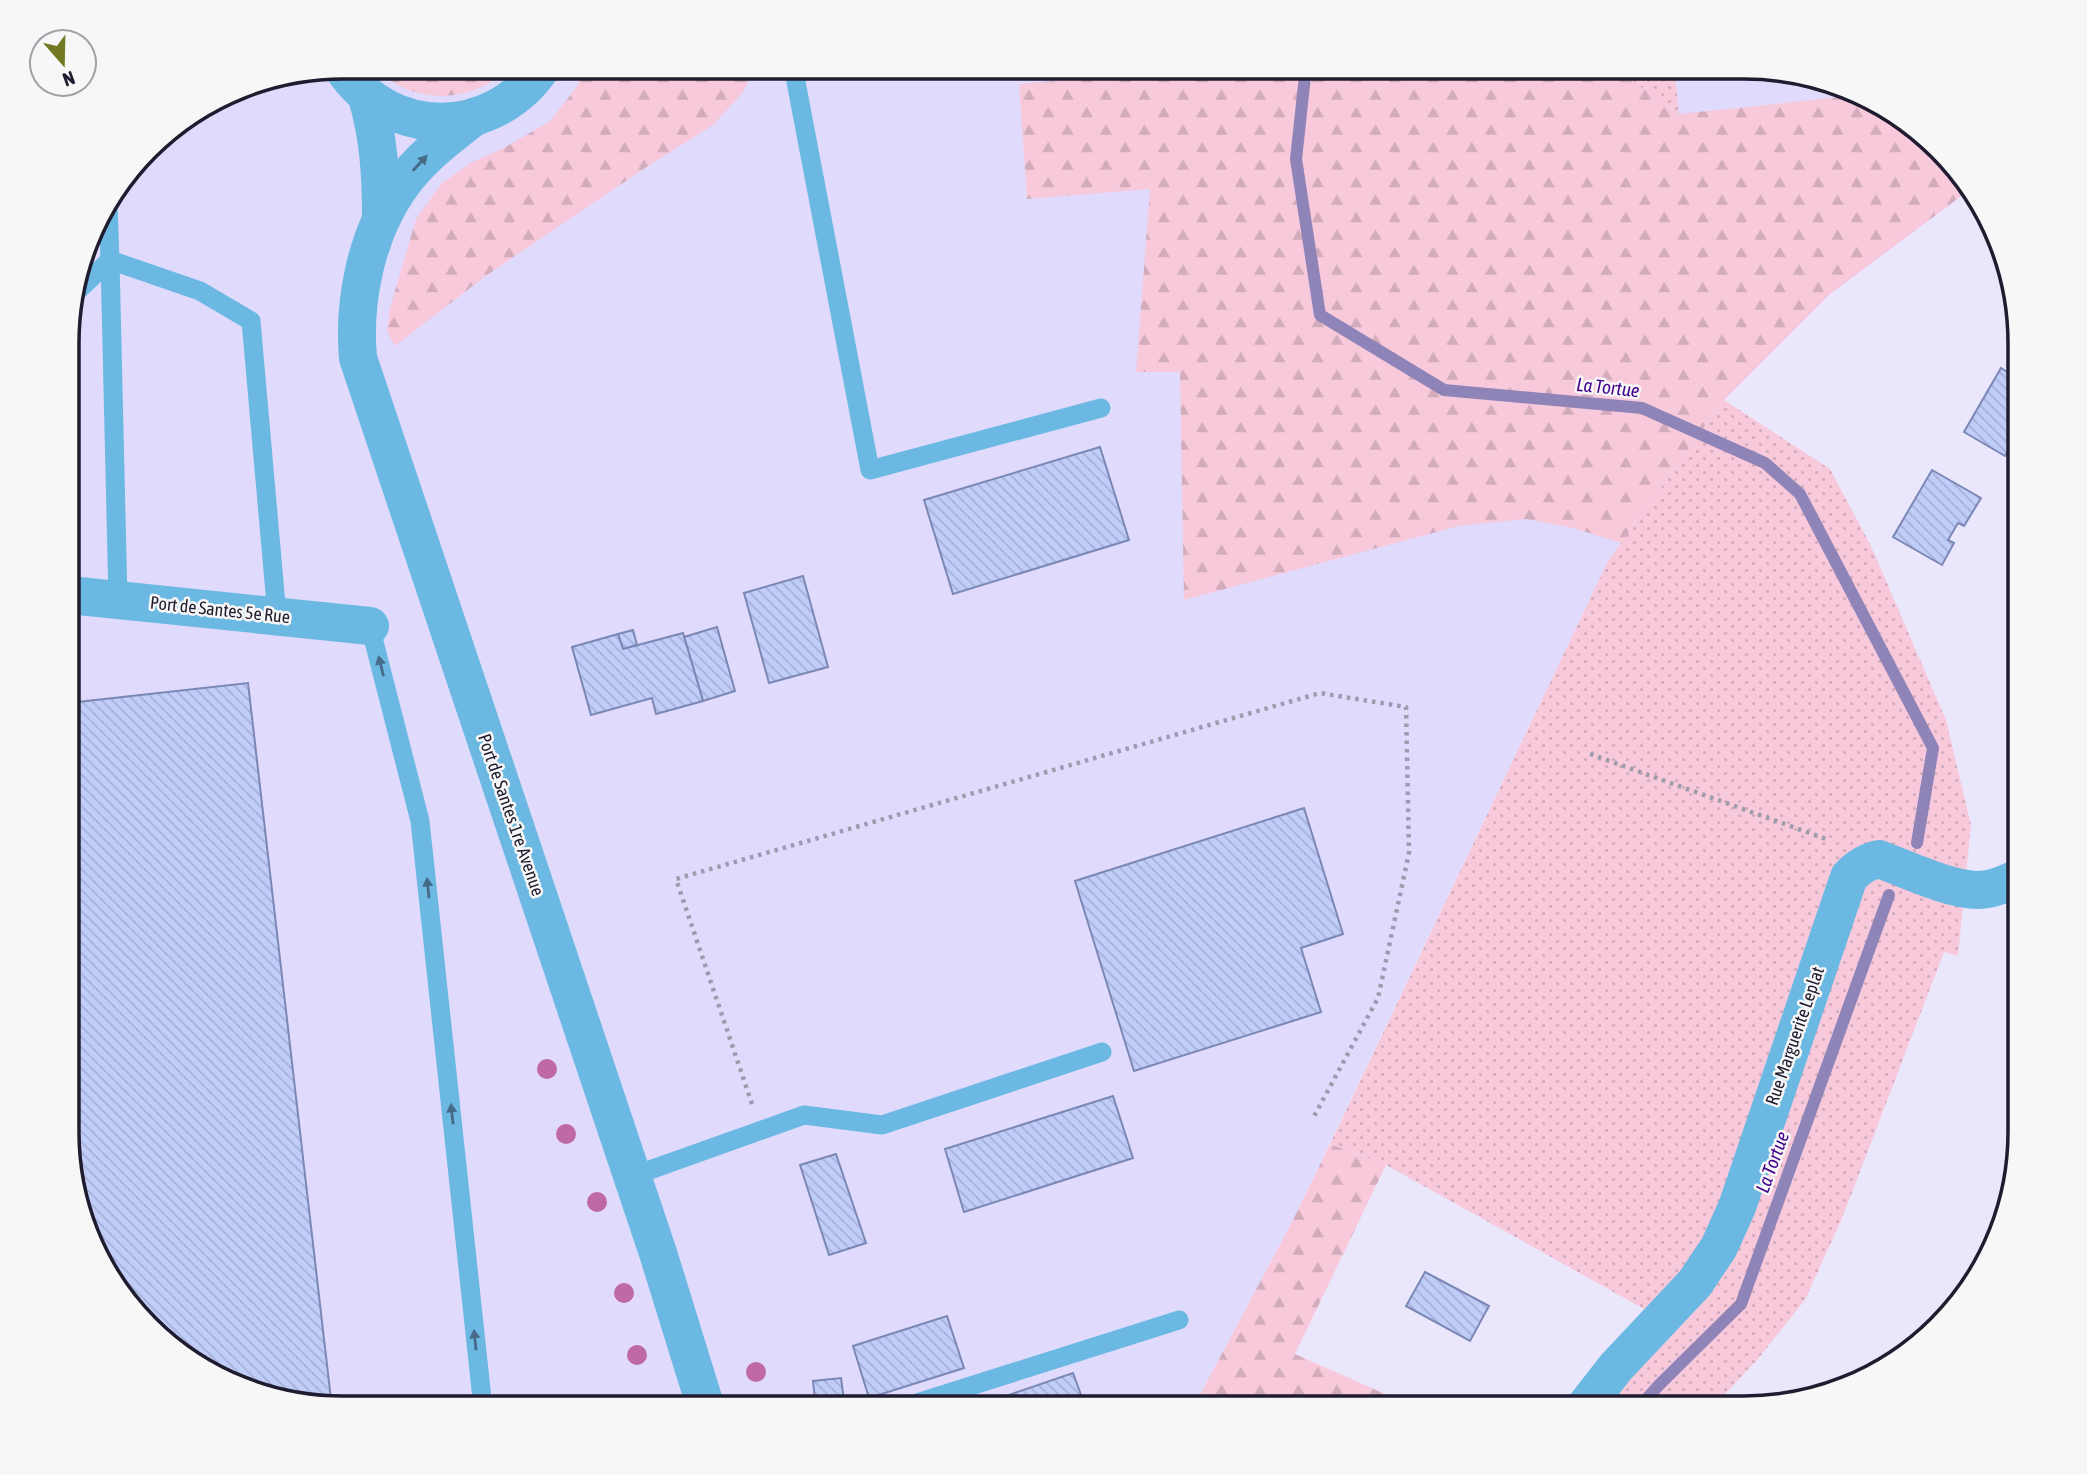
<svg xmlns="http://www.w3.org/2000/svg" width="2087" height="1475" font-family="'Asap Condensed',sans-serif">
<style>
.built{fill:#e0dafd}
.grass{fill:url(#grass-dots)}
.forest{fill:url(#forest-firs)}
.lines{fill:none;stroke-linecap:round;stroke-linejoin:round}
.stream{stroke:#8f84b8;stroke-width:12}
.building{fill:url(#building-back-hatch);stroke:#7b87b5;stroke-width:2}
.path{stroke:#9e9baf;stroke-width:4.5;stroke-dasharray:3.5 5;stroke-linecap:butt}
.service{stroke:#6bb9e2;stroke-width:19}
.minor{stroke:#6bb9e2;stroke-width:38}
.tree{fill:#be68a5}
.oneway{fill:#466a88}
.labels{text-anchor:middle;stroke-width:5;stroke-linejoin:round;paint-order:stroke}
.street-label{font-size:18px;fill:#201c2f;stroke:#f7f7f7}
.water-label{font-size:19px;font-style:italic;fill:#42028b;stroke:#f7f7f7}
.rim{fill:none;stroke:#201c2f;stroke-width:3.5}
</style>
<defs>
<pattern id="grass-dots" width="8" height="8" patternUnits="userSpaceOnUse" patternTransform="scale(1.75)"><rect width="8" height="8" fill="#f7c9db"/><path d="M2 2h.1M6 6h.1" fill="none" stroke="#d3acbc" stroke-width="1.8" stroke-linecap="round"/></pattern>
<pattern id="forest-firs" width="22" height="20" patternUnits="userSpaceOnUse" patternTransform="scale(1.75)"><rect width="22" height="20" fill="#f7c9db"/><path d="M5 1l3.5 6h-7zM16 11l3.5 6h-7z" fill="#d3acbc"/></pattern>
<pattern id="building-back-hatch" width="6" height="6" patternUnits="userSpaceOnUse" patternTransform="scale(1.75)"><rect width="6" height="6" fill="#c1cdf9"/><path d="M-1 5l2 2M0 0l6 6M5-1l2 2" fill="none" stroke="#a6afd6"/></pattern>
</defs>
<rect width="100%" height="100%" fill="#eae7fc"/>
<path class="built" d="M342 67H1762L1834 81 1912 123 1968 191 1830 294 1724 400 1608 561 1292 1222 1193 1408H325L253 1394 175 1352 104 1271 69 1168V307L95 220 160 135 237 87Z"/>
<g class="grass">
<path d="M1364 67H1495L1401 80 1362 75Z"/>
<path d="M1612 67H1674L1679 114Z"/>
<path d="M1724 400 1830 469 1870 544 1946 720 1971 825 1958 956 1944 952 1843 1216 1805 1300 1757 1360 1712 1408H1607L1671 1324 1386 1165 1330 1144 1608 561Z"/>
</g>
<g class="forest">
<path d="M375 67H509C473 105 411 106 375 67Z"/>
<path d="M586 67H781L779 78 754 69 744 91 713 125 648 166 487 275 395 346 387 331 390 308 416 219 441 184 472 162 500 150 549 122 576 88Z"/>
<path d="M1187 67H1364L1363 75 1401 80 1495 67H1612L1679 114 1860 95 1912 123 1968 191 1830 294 1724 400 1621 543 1573 528 1526 519 1459 526 1184 600 1180 372H1136L1150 189 1027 199 1019 84 1183 70Z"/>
<path d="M1330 1144 1386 1165 1295 1354 1412 1406 1411 1408H1193L1292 1222Z"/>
</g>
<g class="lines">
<g class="stream">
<path d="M1306 67 1296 159 1320 315 1444 390 1642 408 1765 463 1800 494 1933 748 1917 843"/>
<path d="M1638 1408 1660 1384 1741 1304 1889 895"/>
</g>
</g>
<g class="building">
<path d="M2001 368 2020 380V430L2005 456 1964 432Z"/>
<path d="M1100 447 1129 540 953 594 924 500Z"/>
<path d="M1932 470 1981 498 1964 526 1958 523 1948 540 1954 543 1942 565 1893 537Z"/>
<path d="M803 576 828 667 769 683 744 593Z"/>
<path d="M717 627 735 691 703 701 684 637Z"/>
<path d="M633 630 637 645 623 649 618 634Z"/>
<path d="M683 633 703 701 656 714 652 698 591 715 572 647 618 634 623 649Z"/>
<path d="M248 683 332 1408 253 1394 175 1352 104 1271 69 1168V703Z"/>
<path d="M1304 808 1343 934 1301 948 1321 1012 1134 1071 1075 881Z"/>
<path d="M1113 1096 1133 1158 964 1212 945 1149Z"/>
<path d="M836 1154 866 1243 829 1255 800 1165Z"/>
<path d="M1425 1272 1489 1306 1470 1341 1406 1306Z"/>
<path d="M947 1316 964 1368 869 1398 853 1346Z"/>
<path d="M1073 1373 1081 1395 1044 1408H971Z"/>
<path d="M841 1378 845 1408H816L813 1381Z"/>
<path d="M1081 1395 1085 1408H1044Z"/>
</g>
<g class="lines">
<g class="path">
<path d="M1590 754 1829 840"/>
<path d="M752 1104 676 879 1320 693 1406 707 1409 853 1378 998 1312 1120"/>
</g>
<g class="service">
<path d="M799 67 796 82 870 470 1101 408"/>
<path d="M108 203 110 260 200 291 251 321 277 616"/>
<path d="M72 296 110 260 118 600"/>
<path d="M370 626 420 821 483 1408"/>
<path d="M633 1176 804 1115 882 1125 1102 1052"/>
<path d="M901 1408 1179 1320"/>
</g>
<g class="minor">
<path d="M342 67C390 141 493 139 542 67"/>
<path d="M366 94C379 136 381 176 381 219"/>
<path d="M474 117C447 138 419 159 399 188 366 236 353 301 358 358L658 1253 706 1408"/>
<path d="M69 595 370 626"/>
<path d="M1584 1408 1616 1367 1695 1283 1719 1247 1737 1207 1849 877C1858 867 1866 862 1879 859 1906 869 1950 890 1978 890 1992 890 2008 883 2020 877"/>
</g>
</g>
<g class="tree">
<circle cx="547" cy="1069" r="10"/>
<circle cx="566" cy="1134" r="10"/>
<circle cx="597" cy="1202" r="10"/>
<circle cx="624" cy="1293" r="10"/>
<circle cx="637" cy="1355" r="10"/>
<circle cx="756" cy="1372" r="10"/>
</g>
<defs><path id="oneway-solid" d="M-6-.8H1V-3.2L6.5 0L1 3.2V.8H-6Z" transform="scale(1.75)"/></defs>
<g class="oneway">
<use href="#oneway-solid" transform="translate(420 163) rotate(-47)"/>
<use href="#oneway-solid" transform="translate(381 666) rotate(-104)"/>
<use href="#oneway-solid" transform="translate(428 888) rotate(-96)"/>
<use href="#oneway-solid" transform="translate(452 1114) rotate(-96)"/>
<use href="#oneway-solid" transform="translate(475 1340) rotate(-96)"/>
</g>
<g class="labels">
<g class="street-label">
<text transform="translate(220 610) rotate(6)" y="6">Port de Santes 5e Rue</text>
<text transform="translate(511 815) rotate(71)" y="6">Port de Santes 1re Avenue</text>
<text transform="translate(1795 1036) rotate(-71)" y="6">Rue Marguerite Leplat</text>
</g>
<g class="water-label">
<text transform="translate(1608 387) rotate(6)" y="7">La Tortue</text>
<text transform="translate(1772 1162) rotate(-70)" y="7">La Tortue</text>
</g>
</g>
<path d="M0 0H2087V1475H0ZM343 79H1744A264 264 0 0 1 2008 343V1132A264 264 0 0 1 1744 1396H343A264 264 0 0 1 79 1132V343A264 264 0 0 1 343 79Z" fill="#f7f7f7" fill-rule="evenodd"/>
<path class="rim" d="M343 79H1744A264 264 0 0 1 2008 343V1132A264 264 0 0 1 1744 1396H343A264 264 0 0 1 79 1132V343A264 264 0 0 1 343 79Z"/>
<g transform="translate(63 63) rotate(160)"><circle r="33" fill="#f7f7f7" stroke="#a19fa7" stroke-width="2"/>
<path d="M0-5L12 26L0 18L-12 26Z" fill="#737922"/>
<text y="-10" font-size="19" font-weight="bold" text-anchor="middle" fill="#201c2f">N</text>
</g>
</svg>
